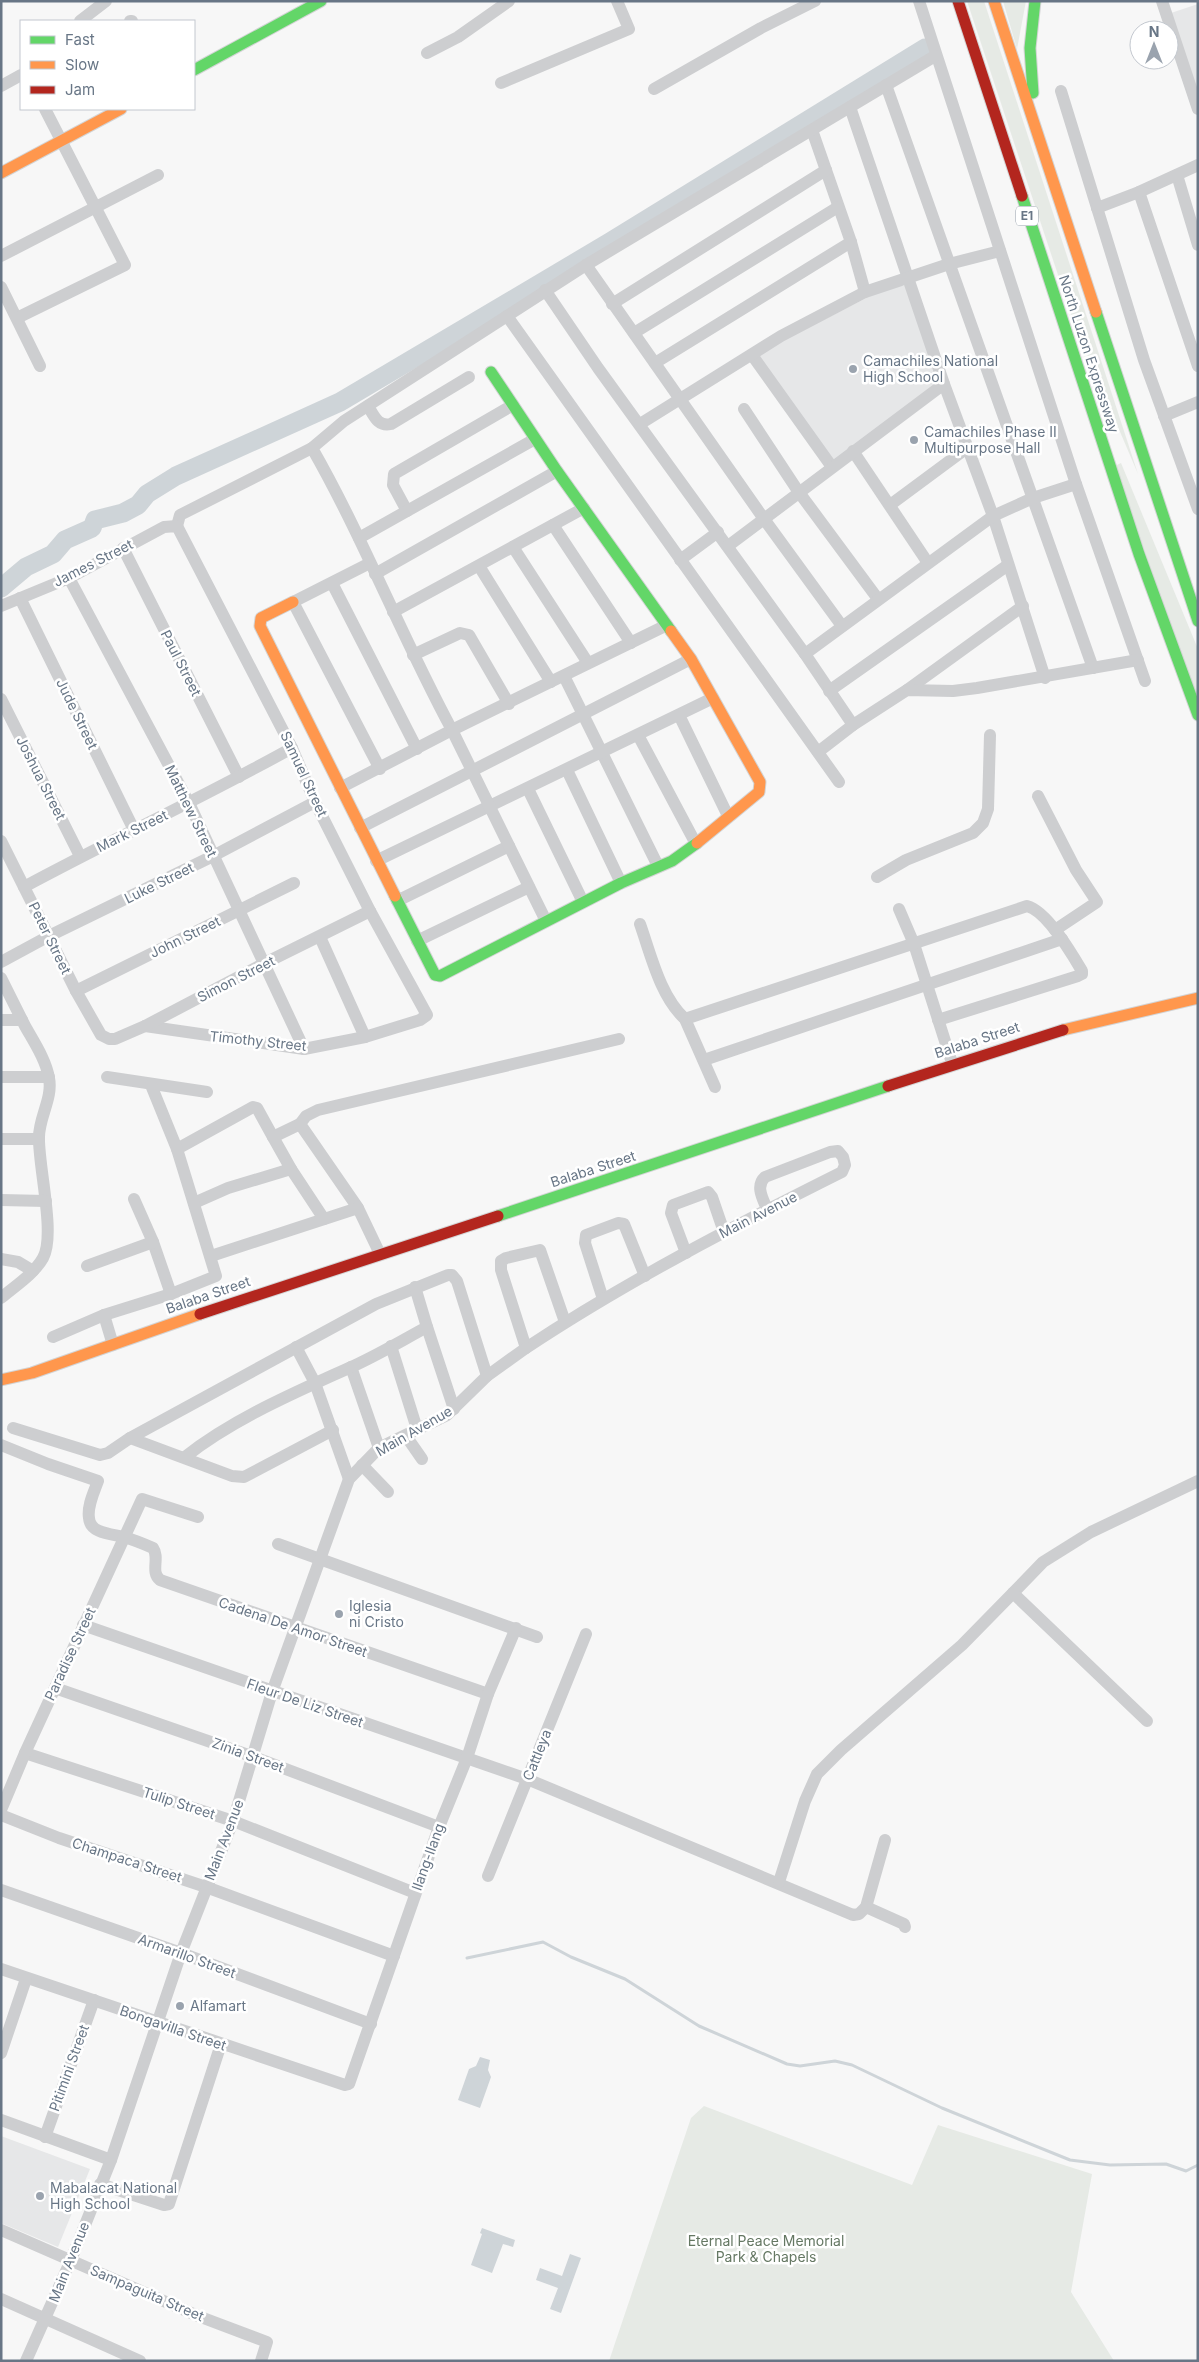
<svg xmlns="http://www.w3.org/2000/svg" width="1199" height="2362" font-family="Inter,sans-serif">
<style>
.built{fill:#e6e7e8}
.green{fill:#e6eae5}
.water{fill:#ced4d8}
.lines{fill:none;stroke-linecap:round;stroke-linejoin:round}
.stream{stroke:#ced4d8;stroke-width:3}
.river{stroke:#ced4d8;stroke-width:19}
.fast-casing{stroke:#d3d4d5;stroke-width:13}
.slow-casing{stroke:#d3d4d5;stroke-width:13}
.jam-casing{stroke:#d3d4d5;stroke-width:13}
.street{stroke:#cdced0;stroke-width:12}
.fast{stroke:#63d668;stroke-width:11}
.slow{stroke:#ff974d;stroke-width:11}
.jam{stroke:#b3261e;stroke-width:11}
.poi-dot{fill:#9aa3ae;stroke:#fff;stroke-width:2}
.labels{text-anchor:middle;stroke-width:5;stroke-linejoin:round;paint-order:stroke}
.shield{fill:#fff;stroke:#959faa;stroke-width:1}
.shield-label{font-size:12px;font-weight:bold;fill:#687686}
.street-label{font-size:14px;fill:#687686;stroke:#fff}
.poi-label{font-size:14px;fill:#687686;stroke:#fff;text-anchor:start}
.park-label{font-size:14px;fill:#657863;stroke:#fff}
</style>
<rect width="100%" height="100%" fill="#f7f7f7"/>
<g class="built">
<path d="M1198 4V96L1171 13Z"/>
<path d="M913 285 947 380 832 462 756 357 780 342 888 287Z"/>
<path d="M1 2136 90 2169 58 2247 1 2223Z"/>
</g>
<g class="green">
<path d="M967 1H984L1138 474 1075 326Z"/>
<path d="M1003 1H1026L1017 49Z"/>
<path d="M1121 463 1198 649V703L1115 466Z"/>
<path d="M704 2106 912 2185 938 2125 1092 2174 1071 2292 1114 2361H609L691 2118Z"/>
</g>
<g class="water">
<path d="M480 2057 490 2060 488 2070 491 2077 480 2108 458 2100 469 2069 476 2066Z"/>
<path d="M482 2228 515 2240 513 2247 503 2244 492 2273 471 2265 482 2234 480 2233Z"/>
<path d="M570 2254 581 2258 561 2313 550 2309 558 2288 536 2280 540 2268 562 2276Z"/>
</g>
<g class="lines">
<path class="stream" d="M467 1958 543 1942 571 1957 625 1979 699 2026 787 2064 800 2066 835 2061 852 2065 942 2108 1070 2160 1110 2165 1166 2164 1186 2171 1198 2165"/>
<path class="river" d="M1 588 26 567 53 554 65 540 92 528 95 520 123 513 138 505 147 494 176 476 340 402 610 242 925 48"/>
<g class="fast-casing">
<g id="fast">
<path d="M194 70 321 1"/>
<path d="M1033 93 1030 48 1035 1"/>
<path d="M1022 196 1139 554 1198 715"/>
<path d="M1096 312 1198 621"/>
<path d="M491 372 557 471 671 631"/>
<path d="M395 896 435 975 440 976 621 883 672 861 697 843"/>
<path d="M498 1216 888 1086"/>
</g>
</g>
<g class="slow-casing">
<g id="slow">
<path d="M994 1 1096 312"/>
<path d="M1 173 121 109"/>
<path d="M293 602 261 618 260 626 395 896"/>
<path d="M671 631 691 659 760 782 759 792 697 843"/>
<path d="M1063 1030 1198 998"/>
<path d="M1 1380 32 1373 200 1314"/>
</g>
</g>
<g class="jam-casing">
<g id="jam">
<path d="M958 1 1022 196"/>
<path d="M888 1086 1063 1030"/>
<path d="M200 1314 498 1216"/>
</g>
</g>
<g class="street">
<path d="M919 1 1076 484 1145 681"/>
<path d="M1162 1 1198 109"/>
<path d="M80 21 106 1"/>
<path d="M130 21H132"/>
<path d="M427 53 458 37 509 1"/>
<path d="M501 83 629 29 617 1"/>
<path d="M886 85 1093 668"/>
<path d="M1 86 21 75"/>
<path d="M654 89 761 28 815 1"/>
<path d="M1061 91 1144 360 1198 509"/>
<path d="M850 107 944 384 993 516 1045 678"/>
<path d="M812 130 851 242 865 292"/>
<path d="M1177 175 1198 245"/>
<path d="M1139 192 1198 366"/>
<path d="M1097 208 1139 192 1198 165"/>
<path d="M1 256 158 175"/>
<path d="M586 265 764 519 842 626"/>
<path d="M1 287 40 366"/>
<path d="M545 290 598 368 805 654 853 725"/>
<path d="M612 304 826 170"/>
<path d="M17 318 125 265 45 109"/>
<path d="M634 333 838 207"/>
<path d="M752 355 832 467"/>
<path d="M655 363 851 242"/>
<path d="M368 406C374 416 378 427 391 424L469 377"/>
<path d="M744 409 798 491 878 599"/>
<path d="M1164 416 1198 402"/>
<path d="M640 424 781 336 865 292 949 264 1000 251"/>
<path d="M853 451 928 563"/>
<path d="M890 505 967 448"/>
<path d="M407 511 393 485 394 474 513 405"/>
<path d="M553 525 631 643"/>
<path d="M177 526 180 515 312 448"/>
<path d="M359 538 535 439"/>
<path d="M728 546 944 384"/>
<path d="M513 547 588 663"/>
<path d="M123 548 239 777"/>
<path d="M680 560 718 532"/>
<path d="M370 563 293 602 380 769"/>
<path d="M479 566 551 682"/>
<path d="M375 574 557 471"/>
<path d="M69 578 189 803 304 1049"/>
<path d="M332 583 417 749"/>
<path d="M20 598 134 830"/>
<path d="M1 606 69 578 164 527 177 526 292 748 315 802 370 911 427 1015 420 1020 365 1037 304 1049 145 1026"/>
<path d="M393 612 584 508"/>
<path d="M805 654 993 516 1033 498 1076 484"/>
<path d="M413 655 460 633 469 635 509 704"/>
<path d="M564 676 658 866"/>
<path d="M907 690 1023 606"/>
<path d="M829 691 1008 565"/>
<path d="M1 699 80 856"/>
<path d="M679 715 728 816"/>
<path d="M638 735 696 844"/>
<path d="M818 752 853 725 907 690 953 691 977 688 1138 660"/>
<path d="M567 770 621 883"/>
<path d="M839 782 507 316 586 265 935 56"/>
<path d="M340 788 452 730C402 638 364 539 312 448L344 421 507 316"/>
<path d="M528 789 583 902"/>
<path d="M1038 796 1076 870 1097 902 1055 930"/>
<path d="M360 828 691 659"/>
<path d="M1 841 76 991 101 1035 109 1039H115L145 1026 265 963 370 911"/>
<path d="M376 861 713 698"/>
<path d="M877 877 906 860 973 833 983 823 988 809 990 735"/>
<path d="M24 887C113 839 204 797 292 748"/>
<path d="M397 901 509 846"/>
<path d="M899 909 914 944 952 1063"/>
<path d="M546 921 452 730 667 625"/>
<path d="M640 924C651 955 660 996 685 1019L715 1087"/>
<path d="M320 937 365 1037"/>
<path d="M417 941 529 887"/>
<path d="M1 962 49 936 213 856 315 802"/>
<path d="M1 978C9 994 17 1010 25 1026 34 1042 46 1060 49 1078 53 1098 39 1117 39 1137 38 1165 56 1235 43 1258 34 1274 15 1286 1 1298"/>
<path d="M76 991 294 883"/>
<path d="M685 1019 1027 906C1047 911 1072 954 1082 971V974L1078 976 938 1020"/>
<path d="M1 1020H22"/>
<path d="M704 1060 1062 939"/>
<path d="M1 1077H49"/>
<path d="M107 1077 207 1092"/>
<path d="M1 1139H39"/>
<path d="M177 1149 253 1107 257 1108 273 1137"/>
<path d="M291 1169 324 1219"/>
<path d="M134 1199 153 1242 171 1294"/>
<path d="M1 1200 46 1201"/>
<path d="M194 1203 228 1188 291 1169 273 1137 300 1124"/>
<path d="M686 1253 671 1213 673 1205 708 1192 712 1197 724 1232"/>
<path d="M380 1254 358 1208 300 1124 306 1116 318 1110 619 1039"/>
<path d="M211 1256 358 1208"/>
<path d="M1 1259 18 1262 33 1271"/>
<path d="M87 1266 153 1242"/>
<path d="M603 1299 585 1243 586 1235 618 1223 624 1224 645 1276"/>
<path d="M104 1315 113 1345"/>
<path d="M565 1322 540 1250 506 1258 501 1261V1270L526 1348C627 1281 734 1226 842 1172L845 1165 843 1157 838 1151 830 1152 765 1177C755 1186 763 1199 767 1209"/>
<path d="M427 1327 454 1409"/>
<path d="M53 1337 104 1315 171 1294 216 1276 177 1149 151 1085"/>
<path d="M391 1346 417 1429"/>
<path d="M296 1347 315 1383 349 1479"/>
<path d="M351 1367 379 1448"/>
<path d="M13 1428 100 1455 108 1453 130 1438"/>
<path d="M333 1430 244 1477 232 1476 130 1438 376 1304 448 1275H452L457 1281 487 1376"/>
<path d="M406 1436 422 1459"/>
<path d="M1 1445 48 1464 98 1481C94 1492 87 1506 89 1518 90 1534 113 1534 124 1537 134 1540 144 1544 153 1548 160 1558 150 1572 160 1580L488 1694"/>
<path d="M185 1457C233 1419 294 1393 349 1368 376 1356 401 1341 427 1327L415 1287"/>
<path d="M362 1465 388 1492"/>
<path d="M278 1544 537 1637"/>
<path d="M1013 1593 1043 1562 1091 1532 1198 1481"/>
<path d="M83 1625 527 1779 853 1915 859 1914 866 1907 885 1840"/>
<path d="M55 1688 254 1757 439 1827"/>
<path d="M25 1753 233 1821 415 1893"/>
<path d="M1 1810 25 1753 142 1499 198 1517"/>
<path d="M1 1815 59 1838 206 1887 394 1956"/>
<path d="M488 1876 586 1634"/>
<path d="M779 1882 805 1801 817 1774 841 1750 962 1645 1013 1593 1147 1721"/>
<path d="M1 1890 181 1953 371 2024"/>
<path d="M866 1907 904 1924 905 1927"/>
<path d="M1 1969 345 2085 349 2084 439 1827 467 1758 488 1694 516 1628"/>
<path d="M1 2053 26 1979"/>
<path d="M1 2120 111 2160"/>
<path d="M45 2137 94 2000"/>
<path d="M100 2184 164 2205 169 2204 221 2044"/>
<path d="M1 2230 198 2316 267 2342 261 2361"/>
<path d="M1 2299 140 2361"/>
<path d="M26 2361 71 2260 111 2160 181 1953 233 1821 272 1692 349 1479 379 1448 447 1415 487 1376 526 1348"/>
</g>
<use href="#fast" class="fast"/>
<use href="#slow" class="slow"/>
<use href="#jam" class="jam"/>
</g>
<g class="poi-dot">
<circle cx="853" cy="369" r="5"/>
<circle cx="914" cy="440" r="5"/>
<circle cx="339" cy="1614" r="5"/>
<circle cx="180" cy="2006" r="5"/>
<circle cx="40" cy="2196" r="5"/>
</g>
<g class="labels">
<rect class="shield" x="1016" y="206.5" width="22" height="19" rx="4"/>
<g class="shield-label">
<text x="1027" y="220">E1</text>
</g>
<g class="street-label">
<text transform="translate(1089 354) rotate(72)" y="5">North Luzon Expressway</text>
<text transform="translate(93 563) rotate(-27)" y="5">James Street</text>
<text transform="translate(181 663) rotate(63)" y="5">Paul Street</text>
<text transform="translate(77 714) rotate(64)" y="5">Jude Street</text>
<text transform="translate(304 774) rotate(65)" y="5">Samuel Street</text>
<text transform="translate(41 778) rotate(63)" y="5">Joshua Street</text>
<text transform="translate(191 811) rotate(64)" y="5">Matthew Street</text>
<text transform="translate(132 831) rotate(-26)" y="5">Mark Street</text>
<text transform="translate(159 883) rotate(-26)" y="5">Luke Street</text>
<text transform="translate(185 937) rotate(-26)" y="5">John Street</text>
<text transform="translate(50 938) rotate(64)" y="5">Peter Street</text>
<text transform="translate(236 979) rotate(-27)" y="5">Simon Street</text>
<text transform="translate(977 1040) rotate(-18)" y="5">Balaba Street</text>
<text transform="translate(258 1041) rotate(6)" y="5">Timothy Street</text>
<text transform="translate(593 1169) rotate(-18)" y="5">Balaba Street</text>
<text transform="translate(758 1215) rotate(-27)" y="5">Main Avenue</text>
<text transform="translate(208 1295) rotate(-19)" y="5">Balaba Street</text>
<text transform="translate(414 1431) rotate(-30)" y="5">Main Avenue</text>
<text transform="translate(293 1627) rotate(19)" y="5">Cadena De Amor Street</text>
<text transform="translate(70 1654) rotate(-65)" y="5">Paradise Street</text>
<text transform="translate(305 1703) rotate(19)" y="5">Fleur De Liz Street</text>
<text transform="translate(248 1755) rotate(20)" y="5">Zinia Street</text>
<text transform="translate(537 1755) rotate(-68)" y="5">Cattleya</text>
<text transform="translate(179 1803) rotate(18)" y="5">Tulip Street</text>
<text transform="translate(224 1840) rotate(-69)" y="5">Main Avenue</text>
<text transform="translate(428 1857) rotate(-70)" y="5">Ilang-Ilang</text>
<text transform="translate(127 1860) rotate(18)" y="5">Champaca Street</text>
<text transform="translate(187 1956) rotate(20)" y="5">Armarillo Street</text>
<text transform="translate(173 2028) rotate(19)" y="5">Bongavilla Street</text>
<text transform="translate(69 2068) rotate(-70)" y="5">Pitimini Street</text>
<text transform="translate(69 2262) rotate(-68)" y="5">Main Avenue</text>
<text transform="translate(147 2293) rotate(23)" y="5">Sampaguita Street</text>
</g>
<g class="poi-label">
<text x="863" y="366">Camachiles National<tspan x="863" dy="16">High School</tspan></text>
<text x="924" y="437">Camachiles Phase II<tspan x="924" dy="16">Multipurpose Hall</tspan></text>
<text x="349" y="1611">Iglesia<tspan x="349" dy="16">ni Cristo</tspan></text>
<text x="190" y="2011">Alfamart</text>
<text x="50" y="2193">Mabalacat National<tspan x="50" dy="16">High School</tspan></text>
</g>
<g class="park-label">
<text x="766" y="2246">Eternal Peace Memorial<tspan x="766" dy="16">Park &amp; Chapels</tspan></text>
</g>
</g>
<rect width="1199" height="2362" fill="none" stroke="#687686" stroke-width="5"/>
<rect x="20" y="20" width="175" height="90" fill="#ffffff" stroke="#c3c8cf"/>
<rect x="30" y="36" width="25" height="8" fill="#63d668" stroke="#c3c8cf"/>
<text x="65" y="45" font-size="15" fill="#687686">Fast</text>
<rect x="30" y="61" width="25" height="8" fill="#ff974d" stroke="#c3c8cf"/>
<text x="65" y="70" font-size="15" fill="#687686">Slow</text>
<rect x="30" y="86" width="25" height="8" fill="#b3261e" stroke="#c3c8cf"/>
<text x="65" y="95" font-size="15" fill="#687686">Jam</text>
<g transform="translate(1154 45)"><circle r="24" fill="#ffffff" stroke="#c3c8cf"/>
<path d="M0-4L9 19L0 12L-9 19Z" fill="#9aa3ae"/>
<text y="-8" font-size="14" font-weight="bold" text-anchor="middle" fill="#687686">N</text>
</g>
</svg>
